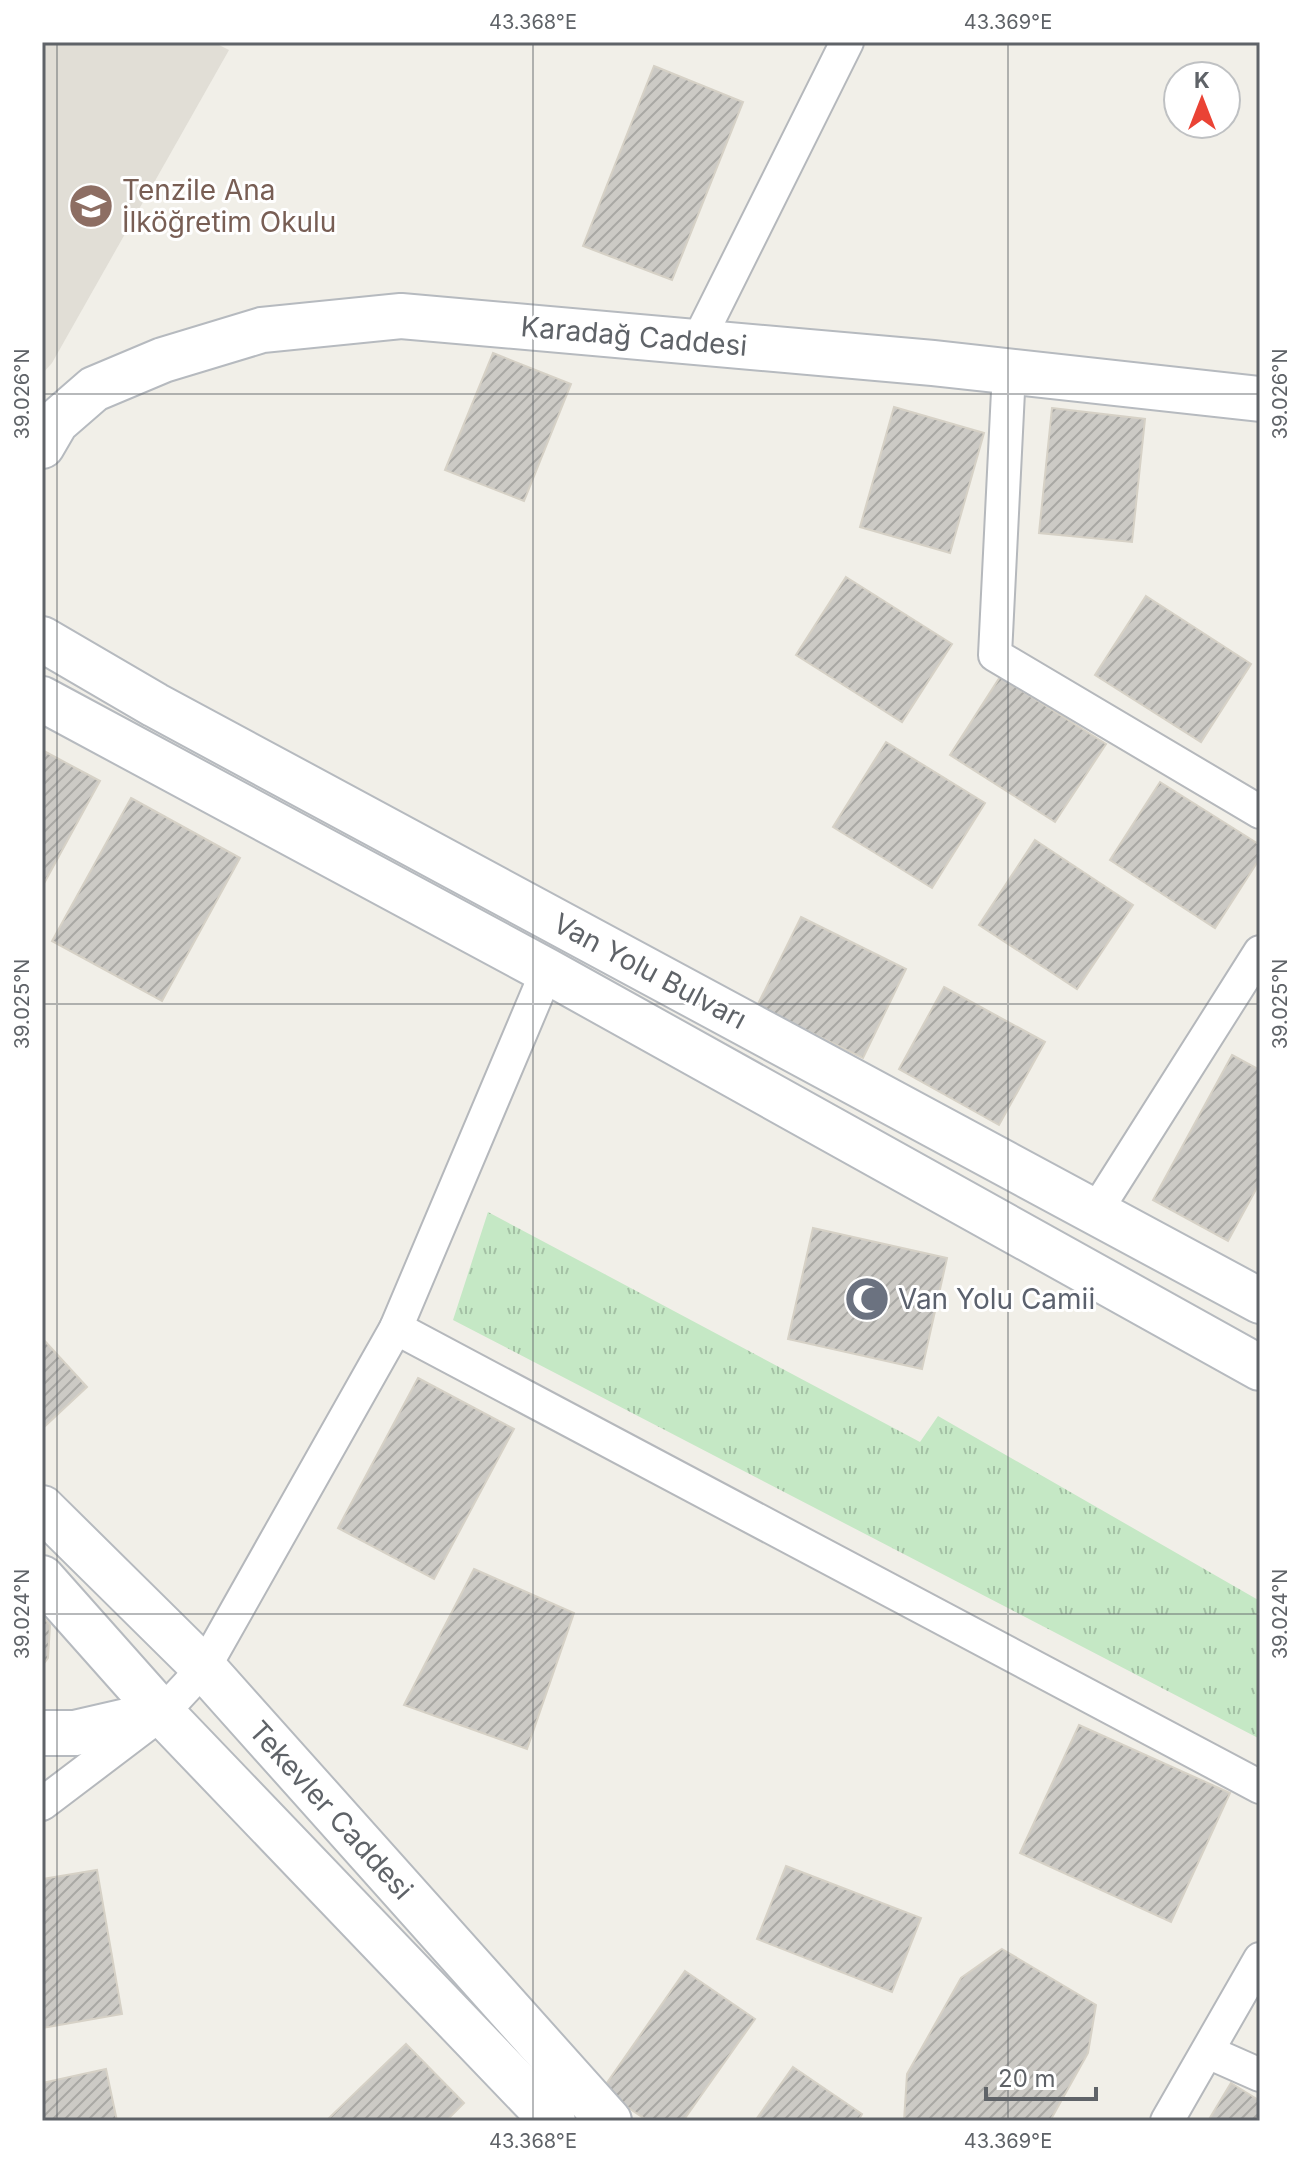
<svg xmlns="http://www.w3.org/2000/svg" width="1302" height="2163" font-family="Inter,sans-serif">
<style>
.education{fill:#e1ded6}
.grass{fill:url(#grass-tufts)}
.building{fill:url(#building-hatch);stroke:#d6d1c6;stroke-width:2}
.lines{fill:none;stroke-linecap:round;stroke-linejoin:round}
.street-casing{stroke:#b5b8bc;stroke-width:36}
.secondary-casing{stroke:#b6babf;stroke-width:48}
.street{stroke:#fff;stroke-width:32}
.secondary{stroke:#fff;stroke-width:44}
.ticks{fill:none;stroke:#5f6368;stroke-width:2;stroke-opacity:0.45}
.labels{text-anchor:middle;stroke-width:6;stroke-linejoin:round;paint-order:stroke}
.education-label{font-size:28px;fill:#785e54;stroke:#fff;text-anchor:start}
.street-label{font-size:28px;fill:#5f6368;stroke:#fff}
.worship-label{font-size:28px;fill:#5b616d;stroke:#fff;text-anchor:start}
.neatline{fill:none;stroke:#5f6368;stroke-width:3}
.ticks-label{font-size:20px;text-anchor:middle;fill:#5f6368}
</style>
<defs>
<pattern id="grass-tufts" width="24" height="20" patternUnits="userSpaceOnUse" patternTransform="scale(2)"><rect width="24" height="20" fill="#c5e8c5"/><path d="M3 7l-1-3M5 7V3M7 7l1-3M15 17l-1-3M17 17v-4M19 17l1-3" fill="none" stroke="#a3c0a4"/></pattern>
<pattern id="building-hatch" width="6" height="6" patternUnits="userSpaceOnUse" patternTransform="scale(2)"><rect width="6" height="6" fill="#cccac5"/><path d="M-1 1l2-2M0 6l6-6M5 7l2-2" fill="none" stroke="#a9a8a4"/></pattern>
</defs>
<rect width="100%" height="100%" fill="#f1efe8"/>
<path class="education" d="M42 42H213L229 50 52 363 42 374Z"/>
<path class="grass" d="M488 1212 920 1442 938 1416 1260 1601V1739L453 1320Z"/>
<g class="building">
<path d="M654 66 743 102 672 280 583 246Z"/>
<path d="M493 353 571 384 524 501 445 470Z"/>
<path d="M894 407 984 433 950 553 860 527Z"/>
<path d="M1052 408 1145 419 1132 542 1039 533Z"/>
<path d="M846 577 952 644 902 722 796 655Z"/>
<path d="M1146 596 1251 664 1201 742 1095 675Z"/>
<path d="M1000 677 1106 744 1055 822 950 755Z"/>
<path d="M886 742 985 803 932 888 833 827Z"/>
<path d="M42 750 100 781 42 887Z"/>
<path d="M1160 782 1260 845V858L1215 928 1110 860Z"/>
<path d="M131 798 240 858 162 1001 52 941Z"/>
<path d="M1035 840 1133 905 1077 989 979 925Z"/>
<path d="M801 917 906 969 863 1058 757 1006Z"/>
<path d="M944 987 1045 1042 999 1125 899 1069Z"/>
<path d="M1232 1055 1260 1070V1182L1228 1241 1153 1200Z"/>
<path d="M813 1228 947 1258 922 1369 788 1339Z"/>
<path d="M42 1338 87 1387 42 1429Z"/>
<path d="M418 1378 514 1429 434 1579 338 1528Z"/>
<path d="M474 1569 574 1613 527 1749 404 1705Z"/>
<path d="M42 1616 50 1625 48 1658 42 1666Z"/>
<path d="M1079 1725 1230 1793 1171 1922 1020 1853Z"/>
<path d="M786 1866 921 1918 892 1992 757 1939Z"/>
<path d="M97 1870 122 2014 42 2028V1879Z"/>
<path d="M1002 1949 1096 2005 1088 2053 1050 2121H904L907 2074 961 1978Z"/>
<path d="M685 1971 755 2019 683 2121H648L602 2090Z"/>
<path d="M406 2044 464 2103 446 2121H326Z"/>
<path d="M793 2067 862 2114 858 2121H755Z"/>
<path d="M106 2069 117 2121H42V2083Z"/>
<path d="M1231 2083 1260 2101V2121H1208Z"/>
</g>
<g class="lines">
<g class="street-casing">
<g id="street">
<path d="M698 341 847 42"/>
<path d="M1009 371 995 655 1260 812"/>
<path d="M1096 1211 1260 952"/>
<path d="M396 1328 1260 1787"/>
<path d="M42 1804 162 1713 204 1668 396 1328 547 971"/>
<path d="M1208 2052 1260 2075"/>
<path d="M1167 2121 1260 1959"/>
</g>
</g>
<g class="secondary-casing">
<g id="secondary">
<path d="M42 446 56 422 94 389 163 360 262 330 401 316 933 363 1260 399"/>
<path d="M42 639 155 705 1260 1301"/>
<path d="M42 699 547 971 1260 1368"/>
<path d="M42 1508 204 1668 609 2121"/>
<path d="M42 1578 162 1713 553 2121"/>
<path d="M42 1733H75L162 1713"/>
</g>
</g>
<use href="#street" class="street"/>
<use href="#secondary" class="secondary"/>
</g>
<path class="ticks" d="M57 42V2121M533 42V2121M1008 42V2121M42 394H1260M42 1004H1260M42 1614H1260"/>
<defs>
<g id="school-disc" transform="scale(2.3)"><circle r="9.5" fill="#8d6e63" stroke="#fff"/><path d="M0-5L7-2L0 1L-7-2ZM-4 1L0 2.5L4 1V4Q0 6-4 4Z" fill="#fff"/></g>
<g id="mosque-disc" transform="scale(2.3)"><circle r="9.5" fill="#6b7280" stroke="#fff"/><path d="M3.5-4.9A6 6 0 1 0 3.5 4.9A5 5 0 1 1 3.5-4.9Z" fill="#fff"/></g>
</defs>
<g fill-rule="evenodd">
<use href="#school-disc" x="91" y="206"/>
<use href="#mosque-disc" x="867" y="1299"/>
</g>
<g class="labels">
<g class="education-label">
<text x="122" y="200">Tenzile Ana<tspan x="122" dy="32">İlköğretim Okulu</tspan></text>
</g>
<g class="street-label">
<text transform="translate(634 336) rotate(5)" y="10">Karadağ Caddesi</text>
<text transform="translate(650 971) rotate(28)" y="10">Van Yolu Bulvarı</text>
<text transform="translate(331 1810) rotate(48)" y="10">Tekevler Caddesi</text>
</g>
<g class="worship-label">
<text x="898" y="1309">Van Yolu Camii</text>
</g>
</g>
<rect width="1302" height="2163" fill="none" stroke="#ffffff" stroke-width="88"/>
<g transform="translate(1202 100)"><circle r="38" fill="#ffffff" stroke="#bfc1c3" stroke-width="2"/>
<path d="M0-6L14 30L0 20L-14 30Z" fill="#ea4335"/>
<text y="-12" font-size="22" font-weight="bold" text-anchor="middle" fill="#5f6368">K</text>
</g>
<path d="M986 2087v12h110v-12" fill="none" stroke="#5f6368" stroke-width="4"/>
<text x="998" y="2087" font-size="24" fill="#5f6368" stroke="#ffffff" stroke-width="6" paint-order="stroke">20 m</text>
<rect x="44" y="44" width="1214" height="2075" class="neatline"/>
<g class="ticks-label">
<text x="533" y="29">43.368°E</text>
<text x="1008" y="29">43.369°E</text>
<text transform="translate(22 394) rotate(-90)" y="7">39.026°N</text>
<text transform="translate(1280 394) rotate(-90)" y="7">39.026°N</text>
<text transform="translate(22 1004) rotate(-90)" y="7">39.025°N</text>
<text transform="translate(1280 1004) rotate(-90)" y="7">39.025°N</text>
<text transform="translate(22 1614) rotate(-90)" y="7">39.024°N</text>
<text transform="translate(1280 1614) rotate(-90)" y="7">39.024°N</text>
<text x="533" y="2148">43.368°E</text>
<text x="1008" y="2148">43.369°E</text>
</g>
</svg>
